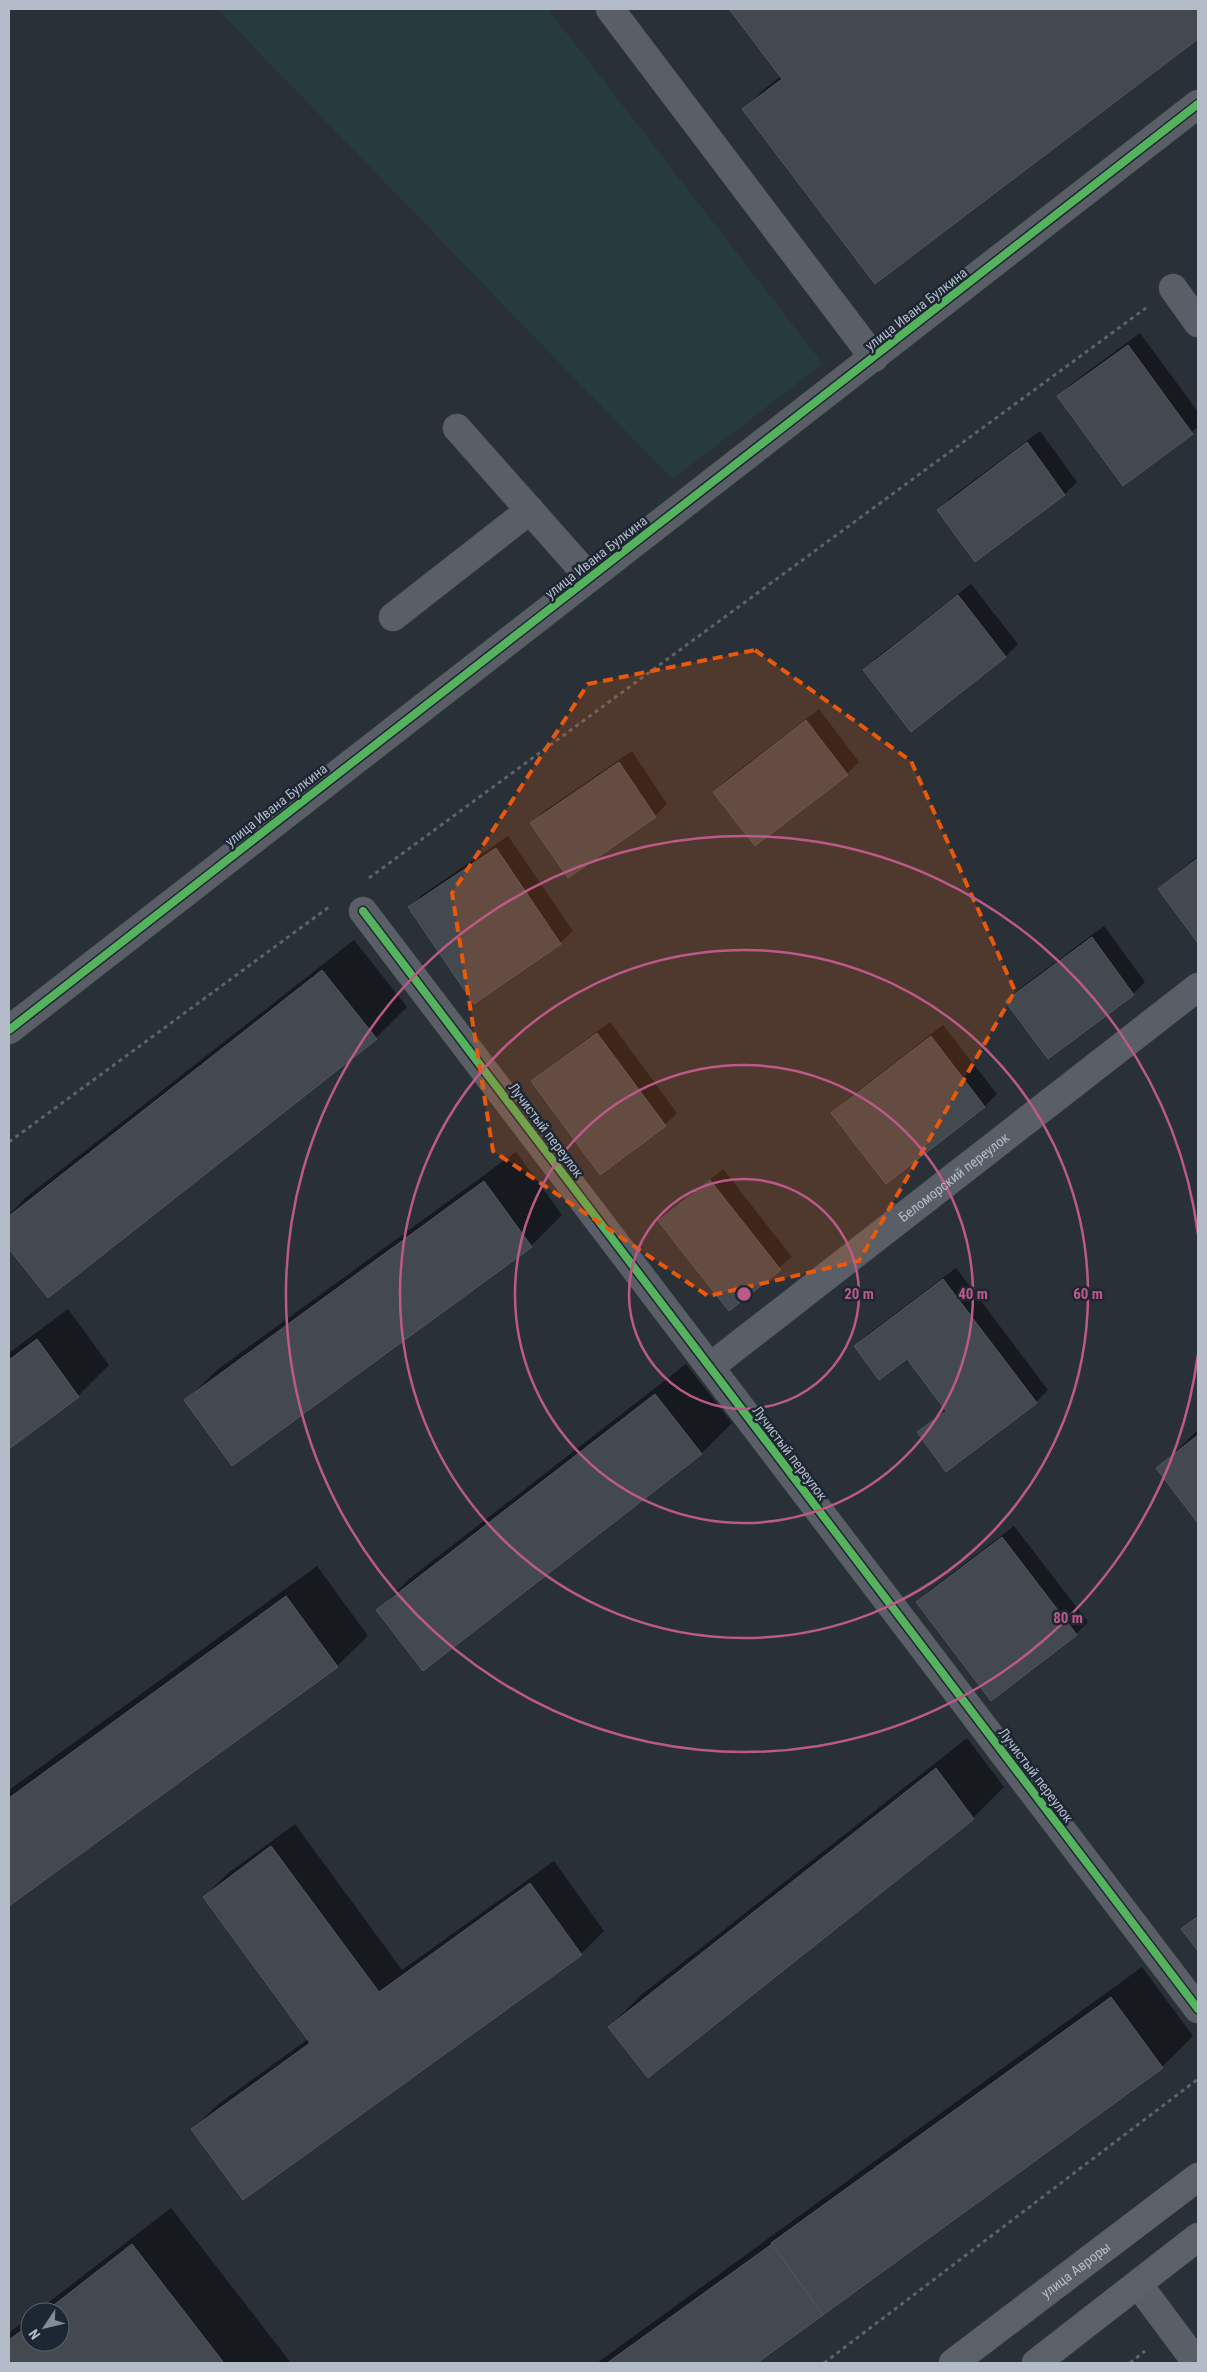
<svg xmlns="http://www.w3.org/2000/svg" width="1207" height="2372" font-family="'Roboto Condensed',sans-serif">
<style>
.green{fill:#273a3e}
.shadow{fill:#0007}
.building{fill:#444950;stroke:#52575f}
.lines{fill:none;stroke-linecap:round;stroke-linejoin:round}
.minor-casing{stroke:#484c53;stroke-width:29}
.major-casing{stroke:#484c55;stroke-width:29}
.path{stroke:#5d636a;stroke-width:3;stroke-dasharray:4 4;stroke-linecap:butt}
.minor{stroke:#5a5e66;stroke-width:28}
.major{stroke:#5c6168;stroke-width:28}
.cycleway-casing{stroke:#1d2633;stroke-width:11}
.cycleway{stroke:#56b35d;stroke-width:8}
.marked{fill:#e8590c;fill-opacity:0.2;stroke:#e8590c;stroke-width:4;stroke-dasharray:10 6;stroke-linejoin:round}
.ring{fill:none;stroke:#bc5a87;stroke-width:2.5}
.labels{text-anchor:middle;stroke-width:5;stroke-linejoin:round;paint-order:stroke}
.street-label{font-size:14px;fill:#b4bcc9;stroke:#1d2633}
.centre{fill:#bc5a87;stroke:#1d2633;stroke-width:2.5}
.ring-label{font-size:15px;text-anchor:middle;font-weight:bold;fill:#bc5a87;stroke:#1d2633;stroke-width:5;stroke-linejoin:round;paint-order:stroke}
</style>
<rect width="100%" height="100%" fill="#2a3038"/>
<path class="green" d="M217 9H548L823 364 672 479Z"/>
<g class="shadow">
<path d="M730 9H1198V37L875 282 744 109 762 91 781 76Z"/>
<path d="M1140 333 1198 412V427L1123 484 1059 396 1071 384Z"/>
<path d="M1040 431 1077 482 1065 494 976 560 938 510 950 498Z"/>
<path d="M971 584 1018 644 1006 656 911 730 864 670 876 658Z"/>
<path d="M819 709 859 762 847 774 755 844 714 792 726 780Z"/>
<path d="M632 751 667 804 655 816 532 823 544 811Z"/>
<path d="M508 836 573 931 560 943 410 907 422 895Z"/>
<path d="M1198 856V941L1159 889Z"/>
<path d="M1104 926 1145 982 1133 994 1007 1001 1019 989Z"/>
<path d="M354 940 407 1007 376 1038 48 1296 9 1247V1215L25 1198Z"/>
<path d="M610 1022 677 1113 665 1125 533 1082 545 1070Z"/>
<path d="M943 1025 997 1094 984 1107 833 1113 845 1101Z"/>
<path d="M516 1152 562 1215 531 1246 186 1400 217 1370Z"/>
<path d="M723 1169 792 1257 729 1309 660 1221Z"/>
<path d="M956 1268 1048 1390 1036 1402 919 1433 946 1409 907 1357 856 1346 868 1334Z"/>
<path d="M68 1309 109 1365 78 1396 9 1447V1353Z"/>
<path d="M686 1364 732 1423 701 1454 378 1610 409 1579Z"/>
<path d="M1198 1430V1521L1158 1468Z"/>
<path d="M1014 1526 1088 1622 1076 1634 918 1602 930 1590Z"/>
<path d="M317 1566 368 1636 337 1666 9 1905V1790Z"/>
<path d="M967 1738 1004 1787 973 1818 648 2076 609 2027 640 1996Z"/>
<path d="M295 1824 402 1970 554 1861 604 1931 581 1954 243 2199 193 2129 216 2106 308 2039 204 1897 227 1874Z"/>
<path d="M1198 1914V1949L1183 1929Z"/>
<path d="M1142 1967 1193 2036 1162 2067 754 2363H597Z"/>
<path d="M171 2208 291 2363H9V2333L30 2316V2342H60V2312H36Z"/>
</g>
<g class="building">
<path d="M729 9H1198V39L875 284 742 109 782 79Z"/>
<path d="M1128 345 1193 434 1123 486 1057 396Z"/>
<path d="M1027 442 1065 495 975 562 937 510Z"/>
<path d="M958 595 1006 657 911 732 863 670Z"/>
<path d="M806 720 848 775 755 846 713 792Z"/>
<path d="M619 762 656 817 568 878 530 823Z"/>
<path d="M496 848 561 944 474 1004 408 907Z"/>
<path d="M1198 858V943L1158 889Z"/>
<path d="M1092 937 1134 995 1048 1059 1005 1001Z"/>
<path d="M322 970 377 1039 48 1298 9 1249V1216Z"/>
<path d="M597 1033 666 1126 600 1175 531 1081Z"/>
<path d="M931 1036 985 1107 886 1184 831 1113Z"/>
<path d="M710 1180 781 1270 729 1311 658 1221Z"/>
<path d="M484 1181 532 1247 232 1466 184 1400Z"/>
<path d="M943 1279 1037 1403 946 1472 917 1432 946 1411 907 1359 879 1380 854 1346Z"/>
<path d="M37 1339 79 1397 9 1449V1360Z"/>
<path d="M655 1394 702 1454 423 1671 376 1610Z"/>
<path d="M1198 1435V1523L1156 1468Z"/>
<path d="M1002 1537 1077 1635 991 1701 916 1602Z"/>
<path d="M286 1596 338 1667 9 1906V1798Z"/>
<path d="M936 1768 974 1819 648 2078 608 2027Z"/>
<path d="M271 1846 379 1992 530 1883 582 1955 243 2200 191 2129 310 2043 203 1897Z"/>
<path d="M1198 1916V1951L1181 1929Z"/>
<path d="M1111 1997 1163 2068 823 2315 771 2243Z"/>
<path d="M132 2244 224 2363H9V2340L30 2324V2342H60V2312H45Z"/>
<path d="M772 2244 823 2315 757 2363H607Z"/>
</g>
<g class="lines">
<g class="minor-casing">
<g id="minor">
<path d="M610 9 874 358"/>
<path d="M1173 288 1198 323"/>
<path d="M457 428 589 577"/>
<path d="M393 617 530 510"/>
<path d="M363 911 1198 2009"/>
<path d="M9 1030 1198 104"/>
<path id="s1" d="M710 1367 1198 987"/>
<path d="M1138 2284 1197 2363"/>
</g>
</g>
<g class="major-casing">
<g id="major">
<path id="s2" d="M953 2363 1198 2177"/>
<path d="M1036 2363 1198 2237"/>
</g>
</g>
<g class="path">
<path d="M369 878 1146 308"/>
<path d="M9 1142 329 907"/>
<path d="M824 2363 1198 2079"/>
<path d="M1130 2363 1145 2351"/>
</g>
<use href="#minor" class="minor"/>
<use href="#major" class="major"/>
<g class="cycleway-casing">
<g id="cycleway">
<path d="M363 911 1198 2009"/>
<path d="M9 1030 1198 104"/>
</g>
</g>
<use href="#cycleway" class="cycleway"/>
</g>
<path class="marked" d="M755 650 911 761 1015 991 859 1261 708 1296 493 1151 452 893 588 684Z"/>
<g class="ring">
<circle cx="744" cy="1294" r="115"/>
<circle cx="744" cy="1294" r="229"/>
<circle cx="744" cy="1294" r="344"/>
<path d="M1198 1354A458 458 0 1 1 1198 1234"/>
</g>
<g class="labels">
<g class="street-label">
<text transform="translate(916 309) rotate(-38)" y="5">улица Ивана Булкина</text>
<text transform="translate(596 557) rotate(-38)" y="5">улица Ивана Булкина</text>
<text transform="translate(276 805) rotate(-38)" y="5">улица Ивана Булкина</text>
<text transform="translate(546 1130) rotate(53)" y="5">Лучистый переулок</text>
<text dy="5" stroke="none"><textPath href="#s1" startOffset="309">Беломорский переулок</textPath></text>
<text transform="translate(790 1453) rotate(53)" y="5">Лучистый переулок</text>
<text transform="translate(1036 1775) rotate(53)" y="5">Лучистый переулок</text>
<text dy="5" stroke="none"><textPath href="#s2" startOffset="154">улица Авроры</textPath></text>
</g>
</g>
<circle cx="744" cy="1294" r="8" class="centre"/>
<g class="ring-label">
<text x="859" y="1299">20 m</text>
<text x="973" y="1299">40 m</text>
<text x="1088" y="1299">60 m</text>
<text x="1068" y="1623">80 m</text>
</g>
<rect width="1207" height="2372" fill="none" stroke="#b4bcc9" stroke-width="20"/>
<g transform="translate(45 2327) rotate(235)"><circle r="24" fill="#1d2633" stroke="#59626f"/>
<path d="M0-4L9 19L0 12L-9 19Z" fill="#848b96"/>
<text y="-8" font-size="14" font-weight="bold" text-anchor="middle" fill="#b4bcc9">N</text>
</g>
</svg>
